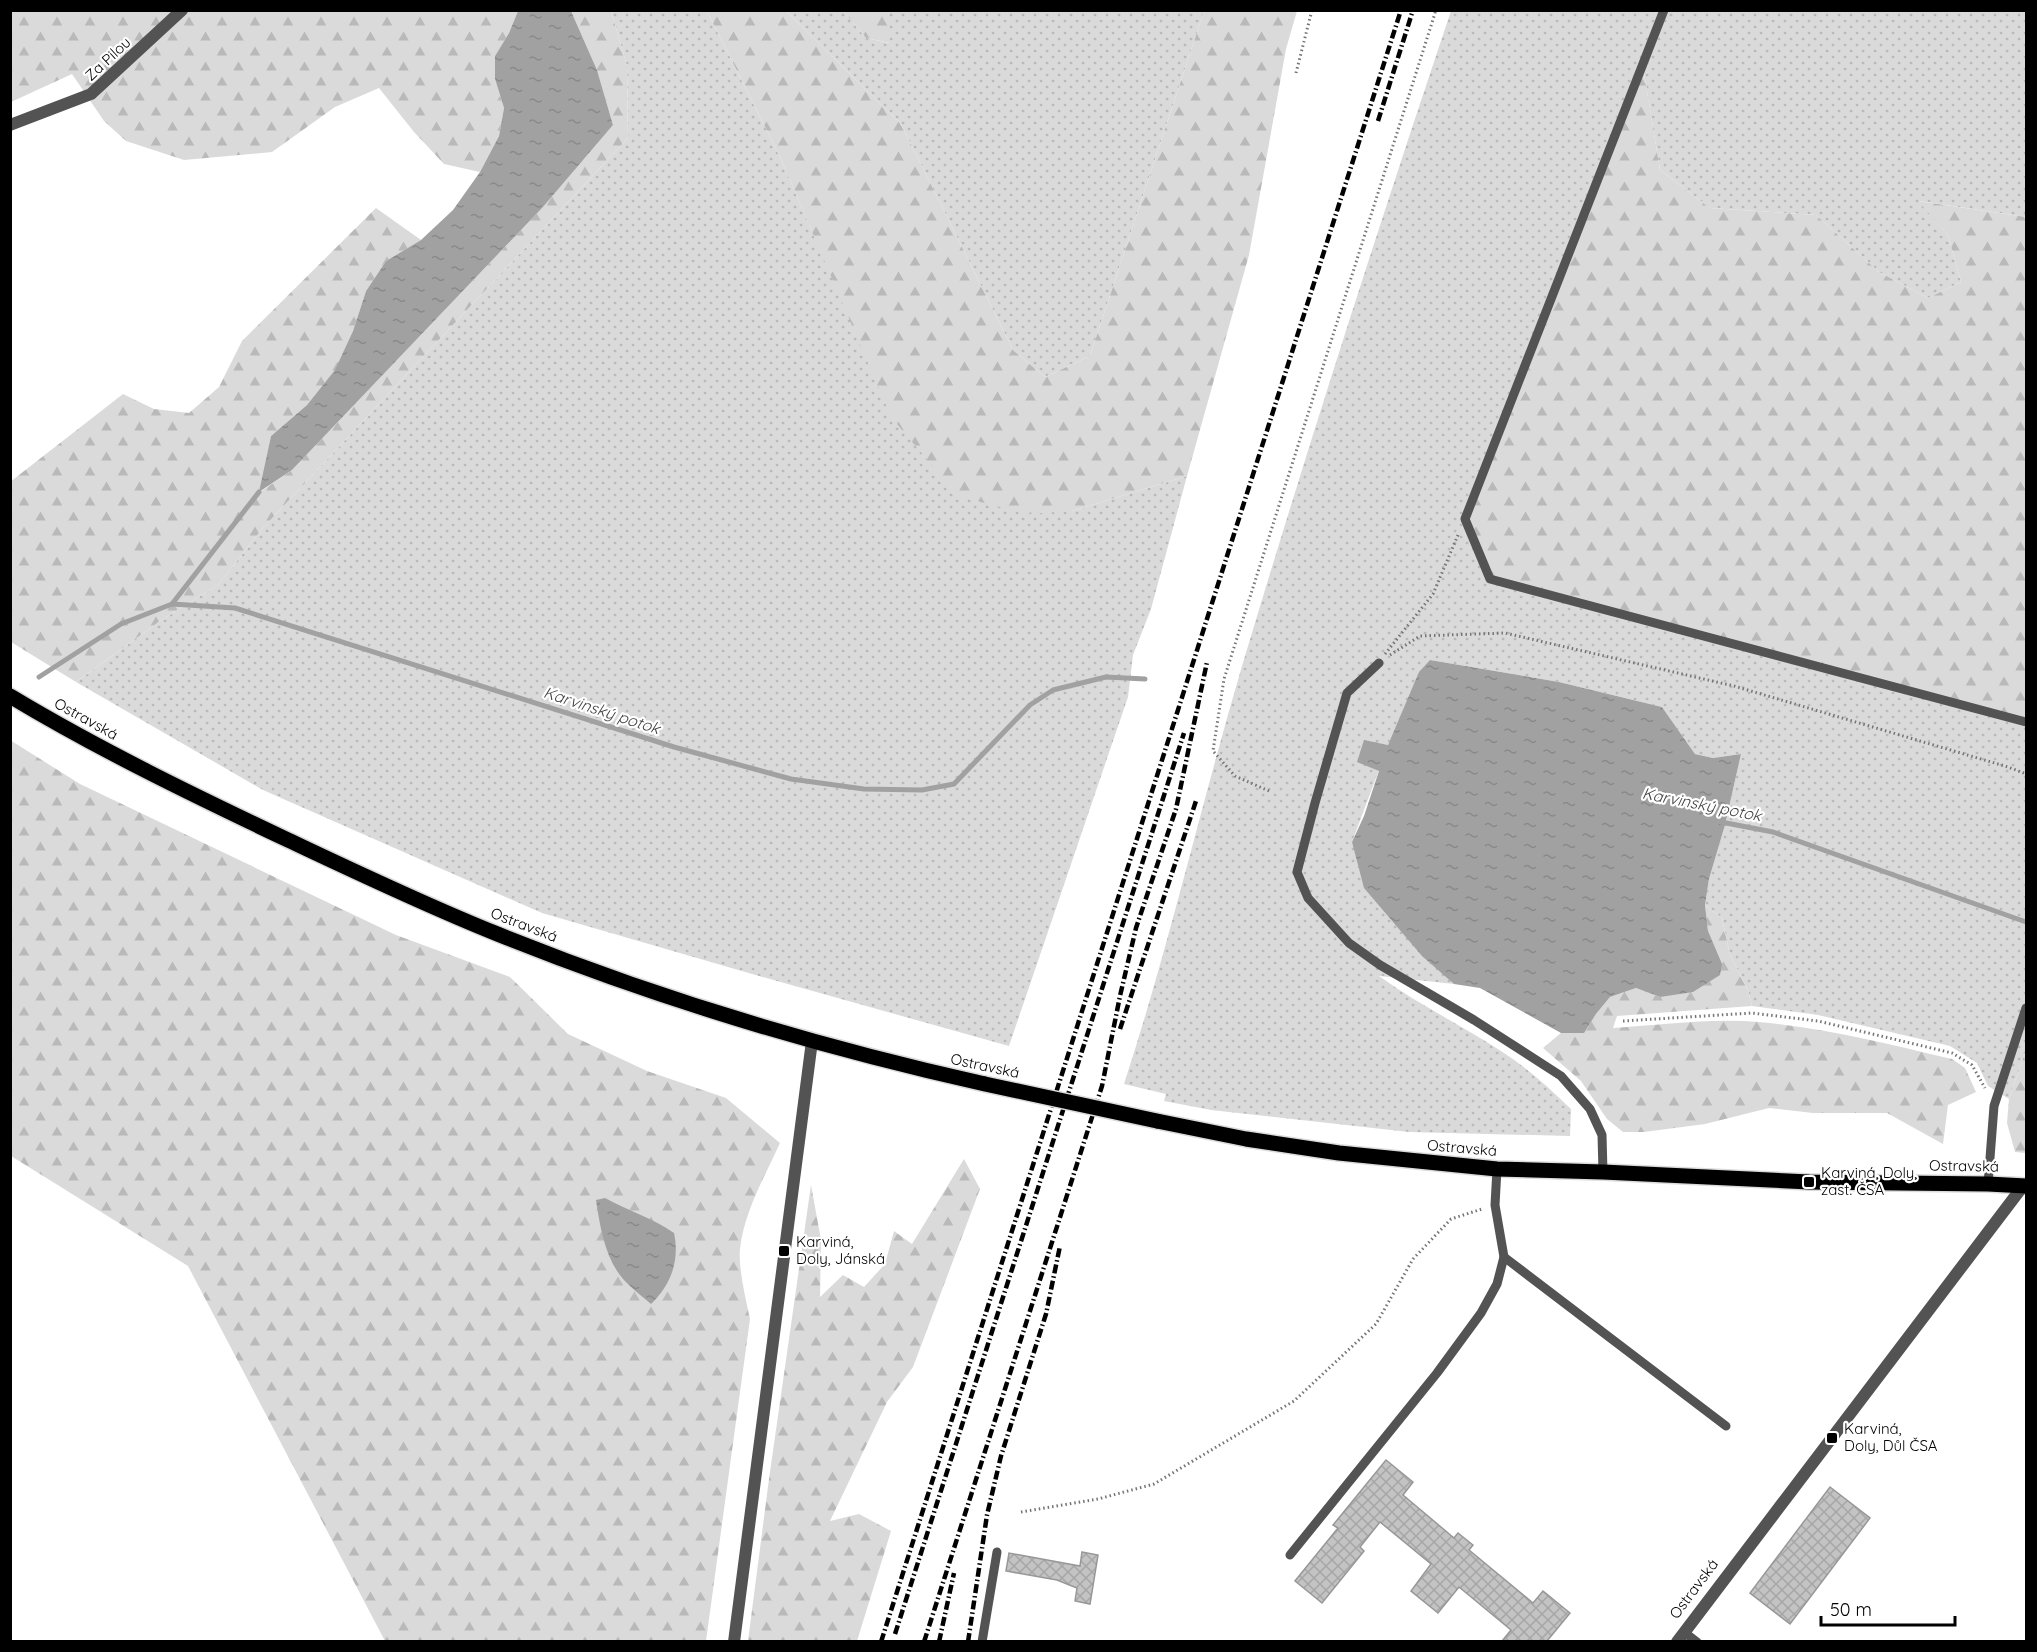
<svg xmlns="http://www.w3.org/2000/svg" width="2037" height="1652" font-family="Quicksand,sans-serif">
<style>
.grass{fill:url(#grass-dots)}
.forest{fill:url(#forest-firs)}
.water{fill:url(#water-ripples)}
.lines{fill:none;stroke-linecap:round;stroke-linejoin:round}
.stream{stroke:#a1a1a1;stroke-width:5}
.building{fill:url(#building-cross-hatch);stroke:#979797;stroke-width:1.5}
.primary-casing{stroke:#dbdbdb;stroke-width:18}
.path{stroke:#757575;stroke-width:3;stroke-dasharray:1.5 3;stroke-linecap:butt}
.service{stroke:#535353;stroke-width:9}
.minor{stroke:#535353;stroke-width:12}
.tertiary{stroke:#535353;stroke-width:12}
.primary{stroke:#000;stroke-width:15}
.rail{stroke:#000;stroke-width:4.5;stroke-dasharray:9 3 1.5 3;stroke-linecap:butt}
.primary-bridge-casing{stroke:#dbdbdb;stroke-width:18;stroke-linecap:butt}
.primary-bridge{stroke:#000;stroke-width:15}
.poi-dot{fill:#000;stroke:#fff;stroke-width:2}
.labels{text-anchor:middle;stroke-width:4.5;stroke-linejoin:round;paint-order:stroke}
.street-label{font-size:15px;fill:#000;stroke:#fff}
.poi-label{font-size:15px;fill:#000;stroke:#fff;text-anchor:start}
.water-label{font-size:16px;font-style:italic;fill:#424242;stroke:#fff}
</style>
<defs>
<pattern id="grass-dots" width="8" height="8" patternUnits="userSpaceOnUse" patternTransform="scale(1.5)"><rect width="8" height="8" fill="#dadada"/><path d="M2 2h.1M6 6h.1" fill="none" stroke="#b9b9b9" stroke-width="1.8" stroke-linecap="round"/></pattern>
<pattern id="forest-firs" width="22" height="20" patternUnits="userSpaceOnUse" patternTransform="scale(1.5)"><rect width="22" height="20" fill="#dadada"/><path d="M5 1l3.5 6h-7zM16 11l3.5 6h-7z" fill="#b9b9b9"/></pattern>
<pattern id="water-ripples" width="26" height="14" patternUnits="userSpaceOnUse" patternTransform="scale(1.5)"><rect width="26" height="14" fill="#a1a1a1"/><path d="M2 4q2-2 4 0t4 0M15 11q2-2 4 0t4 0" fill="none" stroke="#898989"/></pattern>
<pattern id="building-cross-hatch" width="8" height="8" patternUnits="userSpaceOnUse" patternTransform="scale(1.5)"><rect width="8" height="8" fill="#c3c3c3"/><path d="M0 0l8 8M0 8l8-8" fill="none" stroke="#a6a6a6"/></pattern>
</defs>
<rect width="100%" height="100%" fill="#fff"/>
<g class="grass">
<path d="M611 11H707L781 159 814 236 1072 511 1187 476 1151 609 1133 655 1128 697 1009 1046 759 976 542 913 263 790 76 682 160 621 218 585 262 529 628 138 627 66Z"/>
<path d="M786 11H843L866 38 889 43V15L887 11H1204L1090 356 1045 377 1013 350 901 124Z"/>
<path d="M1451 11H2026V217L1919 201 1948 235 1961 282 1928 298 1879 272 1816 215 1710 208 1660 170 1643 67 1548 306 2026 722V1050L2009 1099 1988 1086 1977 1063 1950 1046 1818 1015 1752 1006 1748 990 1730 955 1722 918 1705 905 1709 879 1725 825 1741 754 1713 758 1695 754 1662 707 1559 682 1430 660 1388 745 1364 741 1379 770 1352 842 1398 927 1454 984 1379 976C1419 1005 1463 1026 1504 1053 1529 1069 1550 1089 1571 1109L1570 1136 1409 1132 1211 1110 1164 1101 1166 1094 1124 1084C1169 946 1201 805 1242 666 1308 446 1378 228 1451 11Z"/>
</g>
<g class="forest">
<path d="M10 11H518L509 33 495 56V79L504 108 499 136 480 172 444 164 414 132 379 88 335 107 272 152 184 160 126 141 104 121 72 74 11 102Z"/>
<path d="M571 11H611L627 66 628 138 262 529 218 585 160 621 76 682 11 642 10 482 123 394 154 409 189 413 219 387 242 341 376 208 421 240 386 261 366 291 353 331 336 370 307 405 271 436 260 492 292 470 543 207 613 125 597 70Z"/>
<path d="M707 11H786L901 124 1013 350 1045 377 1090 356 1204 11H1297L1286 49 1249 255 1187 476 1072 511 1027 514 958 496 891 417 781 159Z"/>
<path d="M843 11H887L889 15 890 43 866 38Z"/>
<path d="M1643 66 1660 170 1710 208 1816 215 1879 272 1928 298 1961 282 1948 235 1918 201 2026 217V722L1490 579 1465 519Z"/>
<path d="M10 740 80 784 396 935 510 977 568 1034 647 1071 726 1098 780 1143C765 1176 744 1212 740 1249 738 1266 746 1301 750 1319L706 1641H385L188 1266 11 1156Z"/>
<path d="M1705 905 1722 918 1730 955 1748 990 1752 1006 1617 1016 1613 1028C1661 1025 1711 1018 1759 1022 1825 1028 1888 1044 1952 1059L1965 1068 1976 1092 1948 1105 1943 1144 1887 1113H1813L1769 1108 1705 1124 1644 1132H1623L1607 1119 1581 1081 1543 1048 1561 1033 1584 1032 1596 1014 1610 997 1636 988 1660 997 1708 931Z"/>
<path d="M2026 1050V1153L2015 1152 2007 1123 2009 1099Z"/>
<path d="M964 1159 980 1189 913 1367 887 1402 830 1521 859 1514 891 1531 857 1641H748L769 1479 811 1185 821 1240 820 1297 843 1275 864 1287 885 1264 894 1231 912 1244Z"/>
</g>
<g class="water">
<path d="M518 11H571L597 70 613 125 543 207 292 470 259 492 271 436 307 405 335 370 353 331 366 291 386 261 421 240 453 210 480 172 499 136 504 108 495 79V56L509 33Z"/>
<path d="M1430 660 1559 682 1662 707 1695 754 1713 758 1741 754 1725 825 1709 879 1705 905 1708 931 1722 964 1720 975 1693 992 1660 997 1636 988 1610 997 1596 1014 1584 1033H1561L1480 988 1454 984 1422 956 1364 888 1352 842 1364 816 1379 771 1357 762 1364 740 1388 745 1419 672Z"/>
<path d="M605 1198C628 1211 653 1218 674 1233 680 1260 671 1285 651 1304 642 1296 631 1288 623 1279 605 1258 600 1227 596 1200Z"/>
</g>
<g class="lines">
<g class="stream">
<path d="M172 604 259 492"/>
<path d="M39 677 121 624 172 604 235 608 674 747 791 779 864 789 922 790 954 784 1030 705 1053 690 1106 677 1145 679"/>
<path d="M1721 822 1773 832 2026 922"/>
</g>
</g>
<g class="building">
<path d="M1386 1460 1413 1482 1403 1495 1454 1538 1458 1533 1473 1545 1469 1550 1533 1603 1543 1591 1570 1613 1547 1641H1502L1511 1630 1459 1587 1438 1613 1411 1591 1431 1564 1380 1522 1360 1547 1364 1551 1322 1603 1295 1581 1338 1528 1333 1525Z"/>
<path d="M1830 1487 1870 1518 1790 1624 1750 1593Z"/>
<path d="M1082 1552 1098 1555 1090 1604 1075 1601 1077 1588 1057 1580 1006 1571 1009 1553 1080 1566Z"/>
</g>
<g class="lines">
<g class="primary-casing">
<g id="primary">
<path d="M10 696C100 750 193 795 288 840 356 872 425 905 495 933 653 997 819 1047 985 1084"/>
<path d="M1157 1121 1246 1139 1339 1153 1497 1169 1603 1172 1809 1182 1988 1184 2026 1186"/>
</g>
</g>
<g class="path">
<path d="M1296 73 1312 10"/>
<path d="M1385 654 1433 594 1458 535"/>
<path d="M1390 655 1420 636 1505 633 1734 686 2008 767 2026 774"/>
<path d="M1269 791 1235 776 1213 751 1224 679 1436 10"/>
<path d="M1623 1021 1752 1013 1818 1021 1952 1053 1972 1065 1985 1088"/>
<path d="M1021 1512 1098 1499 1154 1484 1294 1401 1376 1324 1413 1259 1451 1219 1482 1209"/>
</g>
<g class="service">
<path d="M1664 10 1465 519 1490 579 2026 722"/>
<path d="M1379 663 1347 693 1315 803 1297 872 1308 898 1349 943 1380 965 1474 1020 1561 1076 1590 1109 1602 1135 1603 1172"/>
<path d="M1988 1184 1994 1106 2026 1008"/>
<path d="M1504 1257 1726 1426"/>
<path d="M1290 1555 1437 1373 1481 1313 1497 1284 1504 1257 1495 1205 1497 1169"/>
<path d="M1684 1632 1697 1642"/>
<path d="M982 1642 997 1552"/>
</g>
<g class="minor">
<path d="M10 125 91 94 182 10"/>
<path d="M1677 1642 2023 1186"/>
</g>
<path class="tertiary" d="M734 1642 812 1041"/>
<use href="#primary" class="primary"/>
<g class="rail">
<path d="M1378 121 1413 10"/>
<path d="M1120 1029 1196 801"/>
<path d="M895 1634 1184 733"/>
<path d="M881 1642 1401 10"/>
<path d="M924 1642 1102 1086 1120 996 1136 928 1176 809 1207 662"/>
<path d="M939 1642 954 1573"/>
<path d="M968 1642 987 1515 1001 1456 1046 1314 1060 1246"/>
</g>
<g class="primary-bridge-casing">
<path id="primary-bridge" d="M985 1084 1157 1121"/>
</g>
<use href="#primary-bridge" class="primary-bridge"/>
</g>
<g class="poi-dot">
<rect x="1803" y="1176" width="12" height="12" rx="3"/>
<rect x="778" y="1245" width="12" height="12" rx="3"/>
<rect x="1826" y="1432" width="12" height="12" rx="3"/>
</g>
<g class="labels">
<g class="street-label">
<text transform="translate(108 59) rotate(-43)" y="5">Za Pilou</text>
<text transform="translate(86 719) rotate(29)" y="5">Ostravská</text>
<text transform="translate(524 925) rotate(21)" y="5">Ostravská</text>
<text transform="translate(985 1066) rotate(12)" y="5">Ostravská</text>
<text transform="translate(1462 1148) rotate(5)" y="5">Ostravská</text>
<text transform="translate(1964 1166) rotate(1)" y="5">Ostravská</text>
<text transform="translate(1694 1589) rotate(-53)" y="5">Ostravská</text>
</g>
<g class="poi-label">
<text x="1821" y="1178">Karviná, Doly,<tspan x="1821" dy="17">zast. ČSA</tspan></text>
<text x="796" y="1247">Karviná,<tspan x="796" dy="17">Doly, Jánská</tspan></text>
<text x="1844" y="1434">Karviná,<tspan x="1844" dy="17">Doly, Důl ČSA</tspan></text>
</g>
<g class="water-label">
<text transform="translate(602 710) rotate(18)" y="6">Karvinský potok</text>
<text transform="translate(1702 804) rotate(11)" y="6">Karvinský potok</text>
</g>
</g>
<rect width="2037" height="1652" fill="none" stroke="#000000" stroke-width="24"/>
<path d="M1821 1616v9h134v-9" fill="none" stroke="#000000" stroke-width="3"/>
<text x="1830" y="1616" font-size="18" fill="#000000" stroke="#ffffff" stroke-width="4.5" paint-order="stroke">50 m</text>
</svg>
